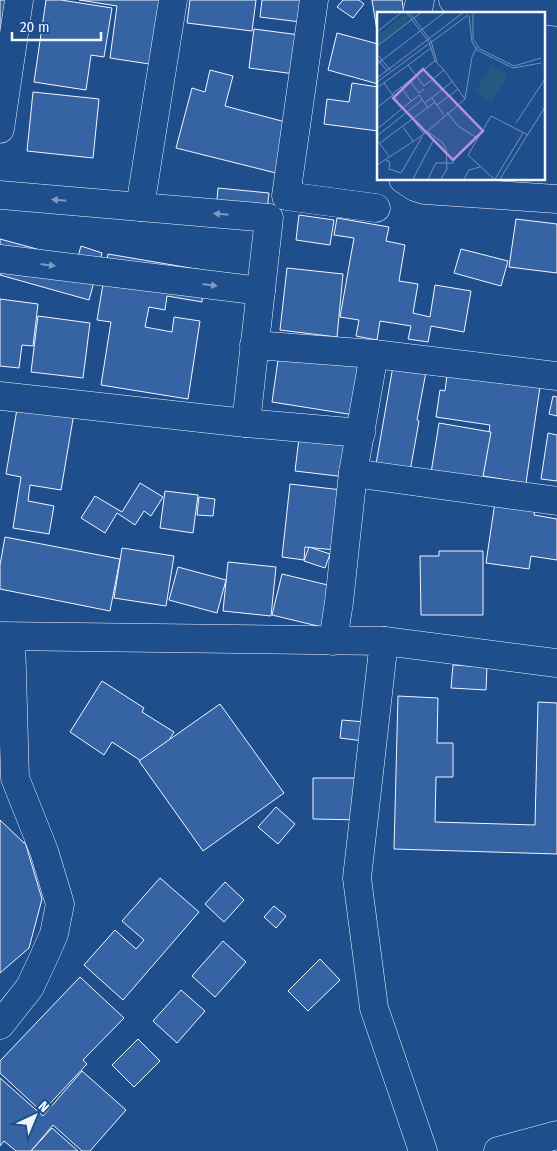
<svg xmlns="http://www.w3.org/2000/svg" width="557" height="1151" font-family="'Fira Sans Condensed',sans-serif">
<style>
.building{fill:#3563a3;stroke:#f2f6ff}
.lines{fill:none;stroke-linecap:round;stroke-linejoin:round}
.minor-casing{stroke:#f2f6ff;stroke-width:29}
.minor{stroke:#1f4e8c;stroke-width:28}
.oneway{fill:#7e9ac0}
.inset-road{fill:none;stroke:#7391ba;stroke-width:1}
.view{fill:#b691df;fill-opacity:0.15;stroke:#b691df;stroke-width:2.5}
.inset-edge{fill:none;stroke:#f2f6ff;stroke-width:2.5}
</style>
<rect width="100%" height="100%" fill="#1f4e8c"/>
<g class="building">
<path d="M0 0H14L0 41Z"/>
<path d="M46 0H61L112 8 104 57 91 55 86 90 34 82Z"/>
<path d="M79 0H179L169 67 110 58 117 6Z"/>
<path d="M190 0H256L252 31 187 23Z"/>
<path d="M262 0H319L317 24 260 17Z"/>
<path d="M343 0H359L364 4 353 18 337 7Z"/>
<path d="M372 0H402L404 14H378V37Z"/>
<path d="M254 29 315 37 310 76 249 68Z"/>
<path d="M337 33 378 44V84L328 70Z"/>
<path d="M210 70 233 76 225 106 308 128 296 178 176 148 192 88 205 92Z"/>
<path d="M352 83 378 87V131L324 124 327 99 349 102Z"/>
<path d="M33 92 99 99 93 158 27 151Z"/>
<path d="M218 188 269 193 265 228 215 223Z"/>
<path d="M299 215 334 220 330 245 296 240Z"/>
<path d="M337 218 389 227 386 241 405 245 399 281 418 284 413 313 430 317 435 285 471 291 464 332 431 326 428 342 408 339 411 326 380 321 377 340 356 336 359 320 340 317 354 238 334 235Z"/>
<path d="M516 219 557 224V273L509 267Z"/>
<path d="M0 239 77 260 81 246 102 253 89 300 0 275Z"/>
<path d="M461 249 508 261 501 286 454 273Z"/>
<path d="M108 254 243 277 203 290 202 302 167 296 165 310 149 307 145 327 172 332 174 317 200 321 188 399 101 385 111 322 97 320Z"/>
<path d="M287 268 343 274 337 337 280 330Z"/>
<path d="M0 299 38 304 33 346 22 345 19 368 0 366Z"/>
<path d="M38 316 90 323 83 378 31 372Z"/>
<path d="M280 346 362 359 354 415 272 402Z"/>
<path d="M393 366 426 372 417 420 419 421 409 477 375 470Z"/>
<path d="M448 367 541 380 526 483 483 476 490 425 436 417 440 390 445 391Z"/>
<path d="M553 396 557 397V416L549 414Z"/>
<path d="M18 403 74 413 61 490 30 485 28 501 54 506 49 534 13 528 21 477 6 474Z"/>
<path d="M439 423 491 432 481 488 430 479Z"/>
<path d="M300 430 350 436 346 477 295 471Z"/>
<path d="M548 433 557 435V481L541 479Z"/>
<path d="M140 483 163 497 151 516 144 511 135 525 117 513 105 533 81 518 95 496 122 512Z"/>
<path d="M290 484 342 490 335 550 305 547 304 560 282 557Z"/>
<path d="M165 491 198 495 193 533 160 528Z"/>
<path d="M199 497 215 499 213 516 197 515Z"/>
<path d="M495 502 535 508 534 515 557 519V560L531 556 529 569 486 563Z"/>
<path d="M5 537 120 559 110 611 0 589V565Z"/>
<path d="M309 547 330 554 325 568 304 561Z"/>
<path d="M122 548 174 556 166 606 114 598Z"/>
<path d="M439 551H483V615H421L420 556H439Z"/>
<path d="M228 562 276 567 271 616 223 611Z"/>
<path d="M178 567 226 580 217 613 169 600Z"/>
<path d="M282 574 336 587 326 628 272 615Z"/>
<path d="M453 665 487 667 486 690 451 688Z"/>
<path d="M102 681 144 708 142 712 174 732 152 768 112 742 104 755 70 732Z"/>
<path d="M398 696 438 698 437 743H453V777H436L435 822 535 825 538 702 557 703V854L394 849Z"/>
<path d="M220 704 284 793 203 851 139 761Z"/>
<path d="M342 720 365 722 364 741 340 738Z"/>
<path d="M313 778H363V820L313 819Z"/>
<path d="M276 807 295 824 278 844 258 827Z"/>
<path d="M0 820 24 843 25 842 42 899 29 948 0 973Z"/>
<path d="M160 878 199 912 123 1000 84 965 115 930 136 949 144 940 122 921Z"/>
<path d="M225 882 244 900 224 922 205 904Z"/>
<path d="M274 906 286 916 276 928 264 917Z"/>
<path d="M223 941 246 962 215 997 192 976Z"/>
<path d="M320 959 340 980 308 1011 288 991Z"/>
<path d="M80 977 124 1018 83 1060 87 1064 42 1112 0 1073V1061Z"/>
<path d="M181 990 205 1011 177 1043 153 1021Z"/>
<path d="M138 1039 160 1061 134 1087 112 1065Z"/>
<path d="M82 1071 126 1110 90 1151H82L53 1125 31 1151H16L4 1141 0 1146V1078L43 1116Z"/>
<path d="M52 1128 78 1151H31Z"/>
</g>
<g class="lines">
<g class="minor-casing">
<g id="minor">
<path d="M314 0 286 196 376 208"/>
<path d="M453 0 557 12"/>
<path d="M417 14 420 0"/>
<path d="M0 129 19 0"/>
<path d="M403 179 415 187 424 190 557 199"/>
<path d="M0 195 269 218 246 423"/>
<path d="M140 207 173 0"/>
<path d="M0 259 261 291"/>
<path d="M254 345 374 354 557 376"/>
<path d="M0 396 246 423 361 433"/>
<path d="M353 473 557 501"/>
<path d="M0 636 384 641 557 663"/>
<path d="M333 641 339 602 353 473 374 354"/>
<path d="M384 641 357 878 374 1008 423 1151"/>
<path d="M0 1025 30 987 43 959 54 934 60 904 44 851 15 778 11 637"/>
<path d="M498 1151 557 1135"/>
</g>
</g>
<use href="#minor" class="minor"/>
</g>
<defs><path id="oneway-solid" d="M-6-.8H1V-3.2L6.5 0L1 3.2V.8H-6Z" transform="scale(1.25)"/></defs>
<g class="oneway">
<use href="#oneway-solid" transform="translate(59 200) rotate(-175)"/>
<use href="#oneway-solid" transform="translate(221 214) rotate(-175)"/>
<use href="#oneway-solid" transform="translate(48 265) rotate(7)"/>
<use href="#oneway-solid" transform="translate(210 285) rotate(7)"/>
</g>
<g transform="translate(377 12)">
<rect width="168" height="168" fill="#1f4e8c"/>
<path d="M26 4H30V10L0 33V24ZM114 54 131 64 115 90 98 80Z" fill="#245a82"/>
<path class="inset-road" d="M29 0 52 30 58 49 67 58 47 74 31 53M32 0 54 29 60 50M96 2V27L103 37 137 54 164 46M92 4 95 30 100 38 136 56 164 51M0 20 25 0M0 34 45 0M0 42 13 58M0 46 10 59M0 52 68 0M67 58 88 87M0 66 87 0M32 68 42 81 47 77M0 70 91 3M7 71 25 96M24 75 34 89M0 76 54 36M15 82 58 49M55 86 67 103M48 91 76 69M60 93 81 77M0 96 16 83M70 100 81 114 100 126M36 108 47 122M139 111 168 67M26 115 36 129M0 117 42 83 51 96M50 119 66 131 69 137 70 157 64 167M0 124 45 88M0 128 12 144M3 131 58 90M9 148 13 150 12 157 24 161 45 125M0 153 46 123 88 87 95 45 100 35M36 167 57 127M51 167 59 151H77M87 167 92 158 103 155M117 167 91 143 114 104 151 123M118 167 146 121M123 167 168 95"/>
<path class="view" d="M46 57 106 119 76 148 16 86Z"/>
<rect width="168" height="168" class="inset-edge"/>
</g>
<g transform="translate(35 1116) rotate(44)" stroke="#1f4e8c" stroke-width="4" paint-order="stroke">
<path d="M0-4L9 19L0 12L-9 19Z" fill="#f2f6ff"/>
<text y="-8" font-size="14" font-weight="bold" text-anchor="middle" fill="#f2f6ff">N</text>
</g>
<path d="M12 32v8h89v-8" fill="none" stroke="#f2f6ff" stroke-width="2.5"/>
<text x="20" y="32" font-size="15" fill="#f2f6ff" stroke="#1f4e8c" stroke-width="4" paint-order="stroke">20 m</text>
</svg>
